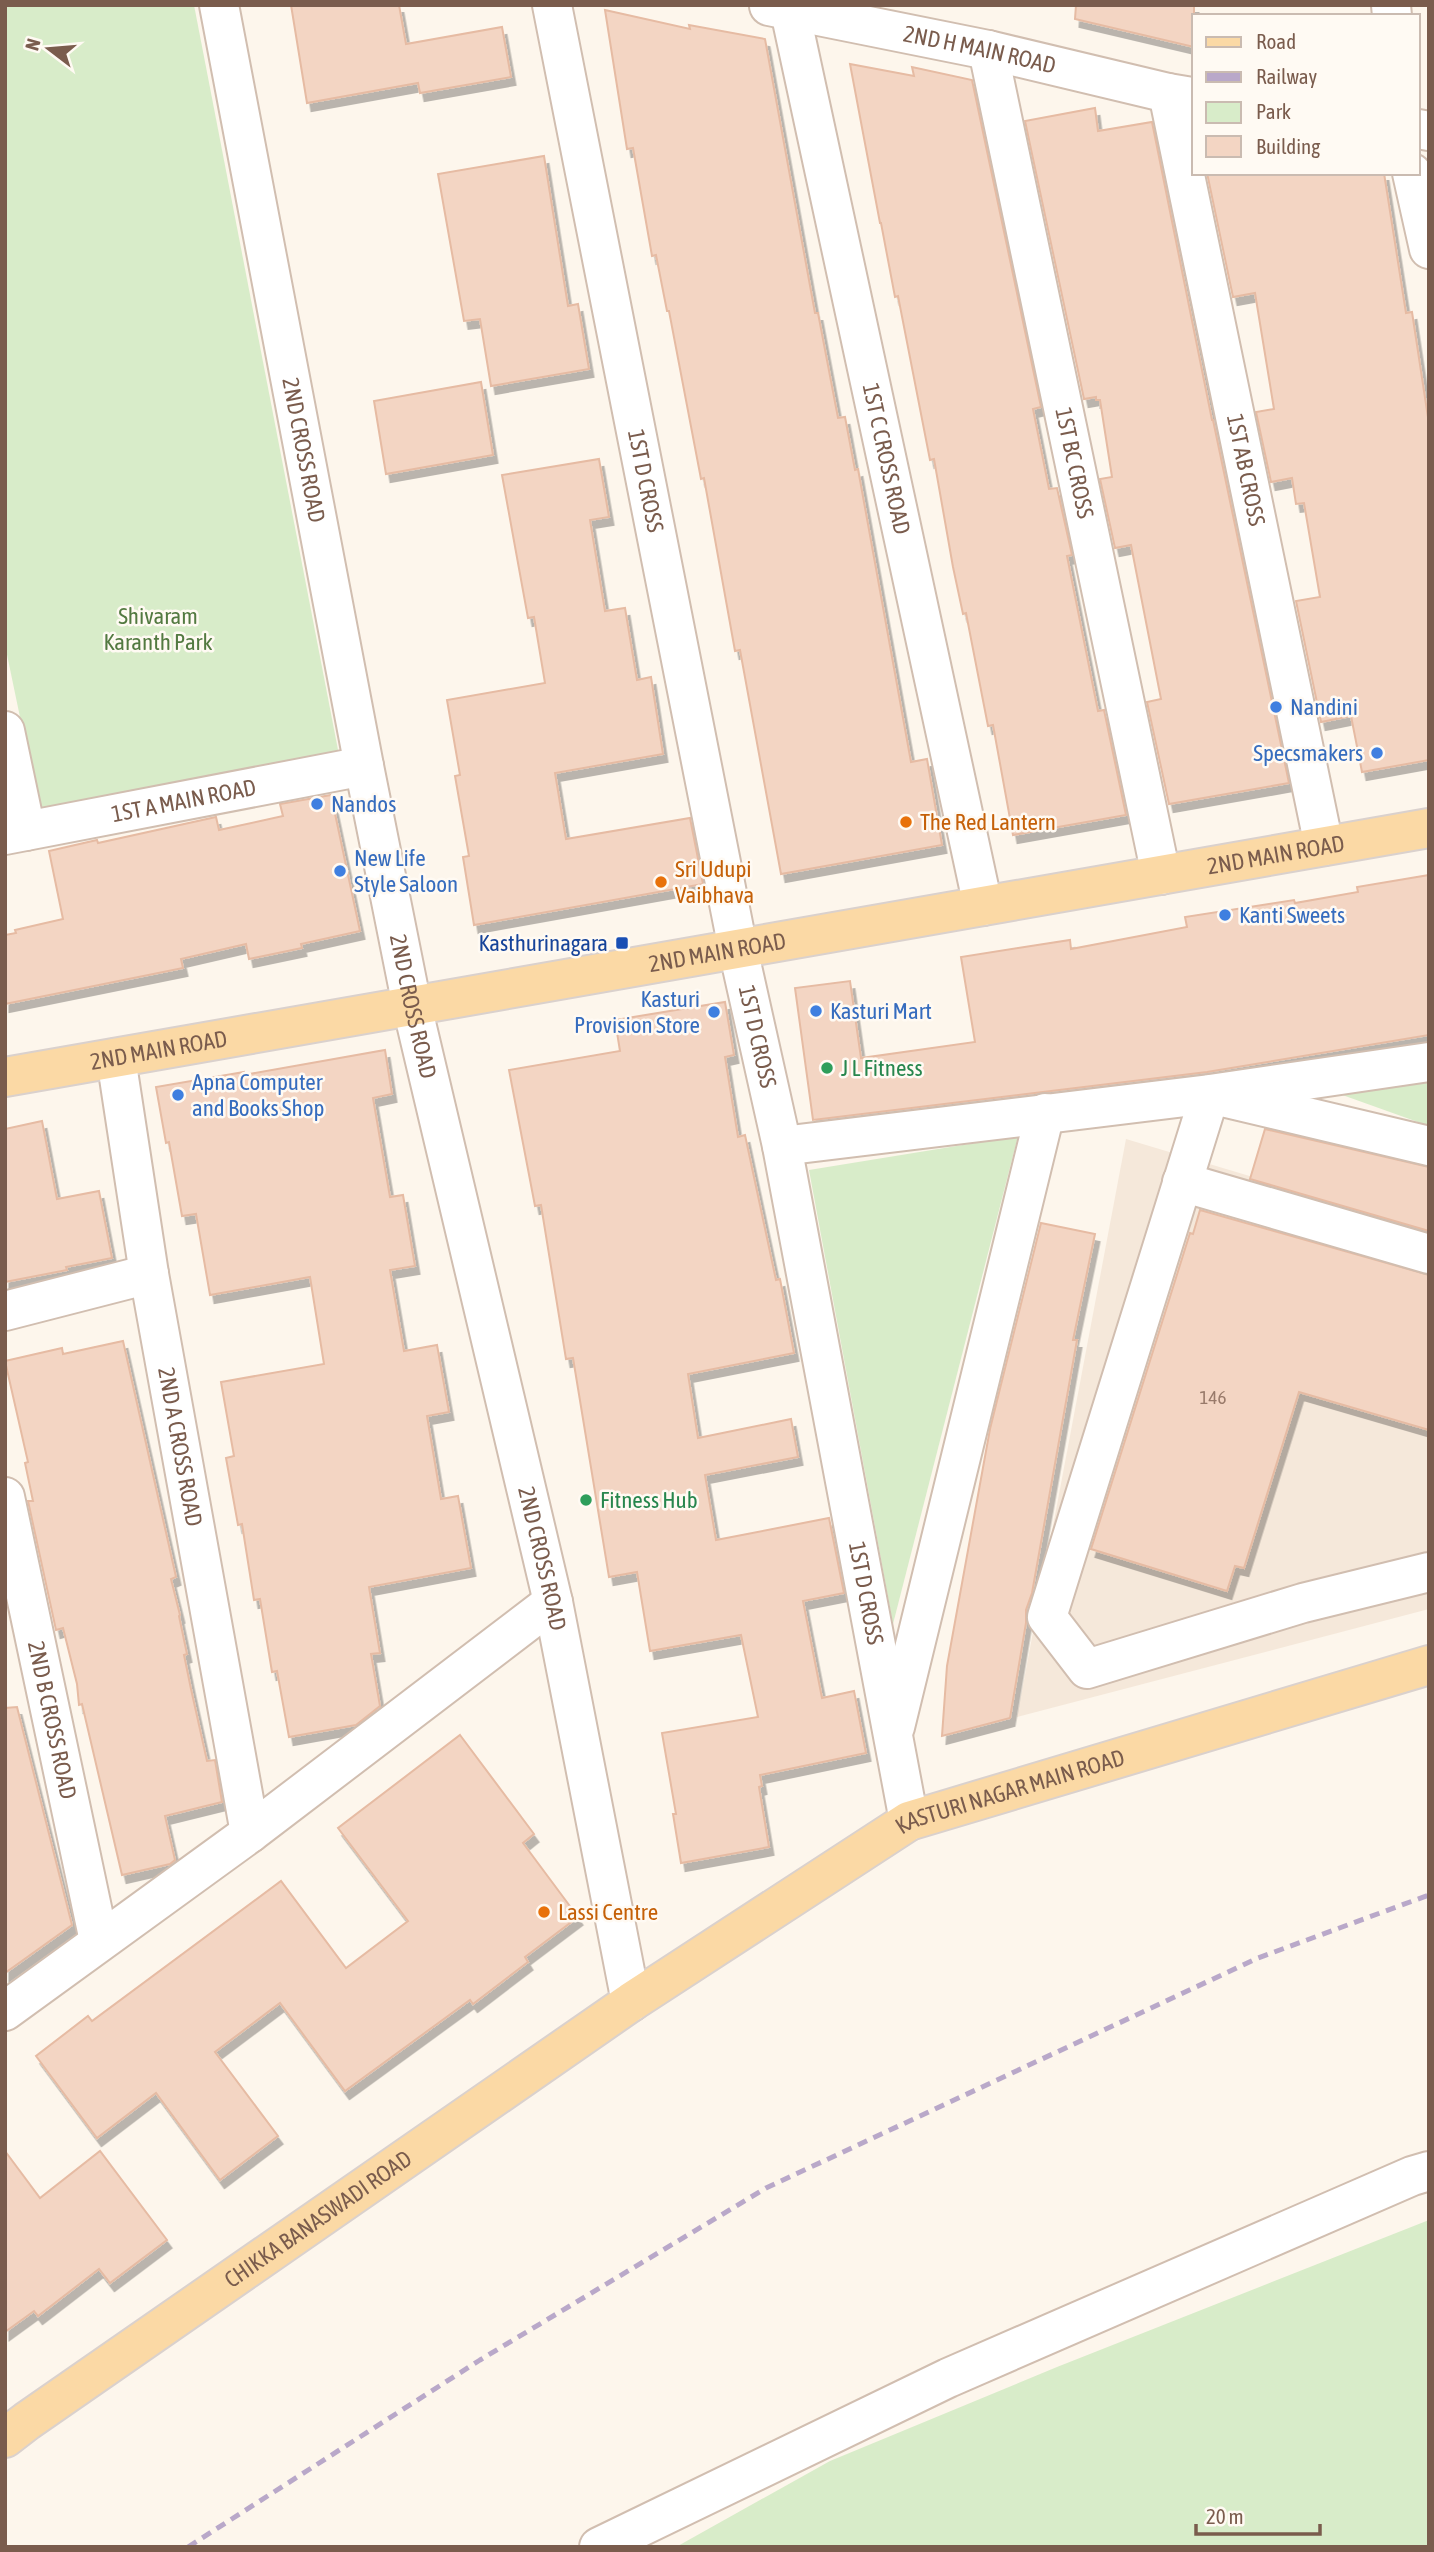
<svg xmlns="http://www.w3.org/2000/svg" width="1434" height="2552" font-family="'Asap Condensed',sans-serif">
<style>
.residential{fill:#f5e8da}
.green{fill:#d8ecc9}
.building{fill:#f3d5c3;stroke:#e6bba3;stroke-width:2;filter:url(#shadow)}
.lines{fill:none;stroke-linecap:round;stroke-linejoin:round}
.minor-casing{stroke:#d1beb0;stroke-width:42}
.major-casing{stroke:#dad1cd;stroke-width:42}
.minor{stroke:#fff;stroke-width:38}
.major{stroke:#fbd9a5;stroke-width:38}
.rail{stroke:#b9a8c9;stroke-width:5;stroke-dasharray:10 7;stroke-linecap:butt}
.shop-dot{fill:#3f7fe0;stroke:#fffaf3;stroke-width:2.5}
.food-dot{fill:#e8710a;stroke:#fffaf3;stroke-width:2.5}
.transit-dot{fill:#1a4fb4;stroke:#fffaf3;stroke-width:2.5}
.leisure-dot{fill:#2e9e5b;stroke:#fffaf3;stroke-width:2.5}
.labels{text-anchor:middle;stroke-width:5;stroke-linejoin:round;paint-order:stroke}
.number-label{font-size:19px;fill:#987a6a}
.street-label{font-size:23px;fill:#7a5c4d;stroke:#fffaf3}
.park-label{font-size:23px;fill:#537a41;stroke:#fffaf3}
.shop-label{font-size:23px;fill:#366cbe;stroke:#fffaf3;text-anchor:start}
.food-label{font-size:23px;fill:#c56008;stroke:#fffaf3;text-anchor:start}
.transit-label{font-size:23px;fill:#164399;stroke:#fffaf3;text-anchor:end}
.leisure-label{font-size:23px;fill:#27864d;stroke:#fffaf3;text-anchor:start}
</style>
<defs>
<filter id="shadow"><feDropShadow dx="4.5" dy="8" stdDeviation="0" flood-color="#0004"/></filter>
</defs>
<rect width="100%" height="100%" fill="#fdf6ec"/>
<path class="residential" d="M1126 1139 1429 1230V1609L1017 1717Z"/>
<g class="green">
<path d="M5 5H194L339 755 41 818 5 645Z"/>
<path d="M1429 1076V1126L1334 1092Z"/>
<path d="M1018 1136 893 1624 809 1170Z"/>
<path d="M1429 2220V2547H676L830 2461 1057 2367Z"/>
</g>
<g class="building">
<path d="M291 5H399L406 44 502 27 511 77 420 93 418 83 307 103Z"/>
<path d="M1076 5H1194V47L1075 19Z"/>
<path d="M605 10 690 29 689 25 765 39 815 313H818L838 418 845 417 855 470 858 469 911 762 927 759 942 845 781 874 740 650 735 651 704 478 701 479 669 311H667L656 255 652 256 633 148 627 149Z"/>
<path d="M850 64 914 76 912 67 972 80 1041 407 1033 409 1049 489 1057 488 1072 555 1067 556 1098 711 1104 710 1126 815 1013 835 993 725 988 726 966 613 963 614 953 567 934 459 930 460 898 296 895 297 881 223H880Z"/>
<path d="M1095 108 1098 131 1152 122 1212 420H1213L1289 783 1169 804 1147 702 1161 699 1131 545 1115 548 1100 479 1112 477 1100 400H1096V397L1084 399 1025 121Z"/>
<path d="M544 156 568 306 578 304 589 369 491 386 480 319 464 321 438 174Z"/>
<path d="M1207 173H1384L1406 313 1412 312 1429 424V760L1362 772 1351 716 1321 722 1296 601 1320 597 1304 503 1296 504 1292 478 1271 482 1256 412 1274 409 1255 293 1233 297Z"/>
<path d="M481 382 493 455 386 474 374 401Z"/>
<path d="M599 459 609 517 590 520 605 611 625 608 637 680 651 677 663 754 555 773 566 839 690 818 703 884 474 925 463 857 469 856 455 776 460 775 447 700 545 683 534 617 528 618 502 475Z"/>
<path d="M331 795 360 931 301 944 302 948 249 959 246 944 181 959 183 968 5 1004V935L16 933 15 930 63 919 49 851 97 840 98 843 216 817 219 830 283 816 280 804Z"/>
<path d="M1429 875V1035L1207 1072 813 1120 795 988 850 981 861 1058 975 1042 961 957 1070 940 1071 949 1187 927 1185 917 1294 900 1295 903 1358 892 1357 887Z"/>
<path d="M725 1002 734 1055 725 1057 738 1137 745 1135 776 1280 780 1279 794 1353 688 1374 698 1438 791 1419 798 1457 705 1475 716 1540 829 1518 844 1593 803 1601 822 1698 854 1691 866 1753 760 1775 762 1786 759 1787 769 1847 681 1863 673 1814H676L662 1733 758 1717 741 1635 650 1651 637 1572 609 1577 573 1358 566 1359 541 1205 535 1206 509 1070 620 1051 615 1020Z"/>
<path d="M385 1050 392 1094 373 1098 390 1197 403 1195 415 1266 390 1270 404 1351 437 1345 449 1412 427 1416 441 1499 458 1496 471 1568 369 1587 380 1653 371 1654 380 1706 356 1725 289 1737 277 1671 272 1672 260 1599 254 1600 242 1524 238 1525 226 1458 234 1456 221 1382 324 1364 310 1277 210 1295 196 1214 182 1216 169 1142 166 1143 156 1087 244 1072V1075Z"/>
<path d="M42 1121 57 1199 99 1191 112 1258 66 1267 67 1270 5 1282V1129Z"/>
<path d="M1265 1129 1429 1167V1231L1250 1179Z"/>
<path d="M1200 1210 1429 1275V1430L1299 1392 1244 1568 1235 1566 1227 1591 1091 1549 1190 1233 1193 1234Z"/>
<path d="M1041 1223 1095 1234 1073 1340H1077L1032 1593 1026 1610V1623L1010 1718 942 1736 947 1666 990 1429Z"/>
<path d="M123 1341 176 1577 171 1579 180 1615 179 1616 187 1654 184 1655 191 1689 207 1761 215 1760 222 1802 165 1816 175 1860 170 1864 122 1875 82 1704 79 1705 77 1684 63 1628 56 1630 28 1501H33L25 1463 28 1462 5 1361 62 1348 63 1354Z"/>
<path d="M17 1707 72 1925 5 1973V1708Z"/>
<path d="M460 1735 534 1834 523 1843 578 1917 525 1957 528 1962 473 2004 470 2000 345 2091 280 2003 215 2052 278 2136 220 2180 156 2093 97 2138 36 2056 88 2016 92 2021 281 1881 346 1968 408 1921 338 1828Z"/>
<path d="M5 2151 40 2198 100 2151 167 2240 110 2283 99 2269 38 2316 34 2311 5 2332Z"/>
</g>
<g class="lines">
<g class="minor-casing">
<g id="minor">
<path id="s1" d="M219 5 364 766 412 1006 553 1602 631 2002"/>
<path id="s2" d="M552 5 738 949 782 1146 909 1821"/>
<path d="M1391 5 1392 16"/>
<path id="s3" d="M769 6 988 50 1168 93 1192 97"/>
<path id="s4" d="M790 11 983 906"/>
<path id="s5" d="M988 50 1161 875"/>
<path id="s6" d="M1168 93 1324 846"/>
<path d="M1418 129 1429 131"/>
<path d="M1412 173 1429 249"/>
<path d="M5 731 26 831"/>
<path id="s7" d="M5 835 364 766"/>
<path id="s8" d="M116 1058 149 1274 250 1833"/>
<path d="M782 1146 1210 1094 1429 1062"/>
<path d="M1429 1146 1210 1094 1047 1617 1087 1669 1303 1603 1429 1572"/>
<path d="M1182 1182 1429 1254"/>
<path d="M5 1311 149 1274"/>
<path id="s9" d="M5 1497 99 1941"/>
<path d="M895 1727 1045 1113"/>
<path d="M5 2011 250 1833 553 1602"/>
<path d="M599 2547 948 2378 1412 2176 1429 2171"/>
</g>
</g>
<g class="major-casing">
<g id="major">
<path id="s10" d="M5 1077 1429 828"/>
<path id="s11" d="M5 2438 27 2421 631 2002 909 1821 1429 1665"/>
</g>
</g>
<use href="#minor" class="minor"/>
<use href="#major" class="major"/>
<path class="rail" d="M188 2547 480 2360 766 2188 1258 1958 1429 1895"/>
</g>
<g class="shop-dot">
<circle cx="1276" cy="707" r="7"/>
<circle cx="1377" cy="753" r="7"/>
<circle cx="317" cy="804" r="7"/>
<circle cx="340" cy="871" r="7"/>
<circle cx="1225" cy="915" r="7"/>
<circle cx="816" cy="1011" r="7"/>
<circle cx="714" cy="1012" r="7"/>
<circle cx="178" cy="1095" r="7"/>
</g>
<g class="food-dot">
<circle cx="906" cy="822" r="7"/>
<circle cx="661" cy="882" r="7"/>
<circle cx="544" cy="1912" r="7"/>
</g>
<rect class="transit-dot" x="615" y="936" width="14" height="14" rx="3.5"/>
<g class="leisure-dot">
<circle cx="827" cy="1068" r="7"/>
<circle cx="586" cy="1500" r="7"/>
</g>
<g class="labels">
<g class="number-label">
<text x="1213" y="1404">146</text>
</g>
<g class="street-label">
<text dy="8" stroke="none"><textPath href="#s3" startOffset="215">2ND H MAIN ROAD</textPath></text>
<text dy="8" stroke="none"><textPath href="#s1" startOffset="453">2ND CROSS ROAD</textPath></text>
<text dy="8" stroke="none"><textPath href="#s4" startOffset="458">1ST C CROSS ROAD</textPath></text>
<text dy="8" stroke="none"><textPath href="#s5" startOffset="422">1ST BC CROSS</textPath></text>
<text dy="8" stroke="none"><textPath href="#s6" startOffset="385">1ST AB CROSS</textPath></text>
<text dy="8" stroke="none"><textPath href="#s2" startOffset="485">1ST D CROSS</textPath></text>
<text dy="8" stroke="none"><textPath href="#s7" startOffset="182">1ST A MAIN ROAD</textPath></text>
<text dy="8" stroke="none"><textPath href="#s10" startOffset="1290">2ND MAIN ROAD</textPath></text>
<text dy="8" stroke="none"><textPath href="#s10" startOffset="723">2ND MAIN ROAD</textPath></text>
<text dy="8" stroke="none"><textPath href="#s1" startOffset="1020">2ND CROSS ROAD</textPath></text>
<text dy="8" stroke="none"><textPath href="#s2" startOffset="1052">1ST D CROSS</textPath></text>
<text dy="8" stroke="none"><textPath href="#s10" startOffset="156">2ND MAIN ROAD</textPath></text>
<text dy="8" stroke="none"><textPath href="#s8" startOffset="394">2ND A CROSS ROAD</textPath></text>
<text dy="8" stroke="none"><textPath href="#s1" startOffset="1587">2ND CROSS ROAD</textPath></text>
<text dy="8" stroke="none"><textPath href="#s2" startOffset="1619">1ST D CROSS</textPath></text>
<text dy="8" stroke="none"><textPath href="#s9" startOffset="228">2ND B CROSS ROAD</textPath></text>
<text dy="8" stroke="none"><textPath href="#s11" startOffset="1200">KASTURI NAGAR MAIN ROAD</textPath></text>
<text dy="8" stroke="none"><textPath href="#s11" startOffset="382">CHIKKA BANASWADI ROAD</textPath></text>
</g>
<g class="park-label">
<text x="158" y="624">Shivaram<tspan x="158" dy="26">Karanth Park</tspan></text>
</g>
<g class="shop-label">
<text x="1290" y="715">Nandini</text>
<text x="1363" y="761" text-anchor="end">Specsmakers</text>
<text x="331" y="812">Nandos</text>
<text x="354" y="866">New Life<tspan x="354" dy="26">Style Saloon</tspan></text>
<text x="1239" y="923">Kanti Sweets</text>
<text x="700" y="1007" text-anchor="end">Kasturi<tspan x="700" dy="26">Provision Store</tspan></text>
<text x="830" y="1019">Kasturi Mart</text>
<text x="192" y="1090">Apna Computer<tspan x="192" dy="26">and Books Shop</tspan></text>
</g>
<g class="food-label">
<text x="920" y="830">The Red Lantern</text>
<text x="675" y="877">Sri Udupi<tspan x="675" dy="26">Vaibhava</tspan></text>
<text x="558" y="1920">Lassi Centre</text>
</g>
<g class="transit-label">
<text x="608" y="951">Kasthurinagara</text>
</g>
<g class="leisure-label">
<text x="841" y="1076">J L Fitness</text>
<text x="600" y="1508">Fitness Hub</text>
</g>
</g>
<rect width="1434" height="2552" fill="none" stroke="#7a5c4d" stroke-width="14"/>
<rect x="1192" y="14" width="228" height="161" fill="#fffaf3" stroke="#cabbb1" stroke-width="2"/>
<rect x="1206" y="37" width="35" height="10" fill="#fbd9a5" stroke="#cabbb1" stroke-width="2"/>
<text x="1256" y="49" font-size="21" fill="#7a5c4d">Road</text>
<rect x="1206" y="72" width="35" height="10" fill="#b9a8c9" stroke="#cabbb1" stroke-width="2"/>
<text x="1256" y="84" font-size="21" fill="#7a5c4d">Railway</text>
<rect x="1206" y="102" width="35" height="21" fill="#d8ecc9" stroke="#cabbb1" stroke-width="2"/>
<text x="1256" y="119" font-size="21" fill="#7a5c4d">Park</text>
<rect x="1206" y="136" width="35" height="21" fill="#f3d5c3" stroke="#cabbb1" stroke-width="2"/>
<text x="1256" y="154" font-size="21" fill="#7a5c4d">Building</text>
<g transform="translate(49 49) rotate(286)" stroke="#fffaf3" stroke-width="5" paint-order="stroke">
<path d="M0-5L12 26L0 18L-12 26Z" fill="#7a5c4d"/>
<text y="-10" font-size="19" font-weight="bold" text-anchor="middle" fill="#7a5c4d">N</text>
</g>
<path d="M1196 2524v10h124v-10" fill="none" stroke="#7a5c4d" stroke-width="3.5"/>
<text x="1206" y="2524" font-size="21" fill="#7a5c4d" stroke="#fffaf3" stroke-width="5" paint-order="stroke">20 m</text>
</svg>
